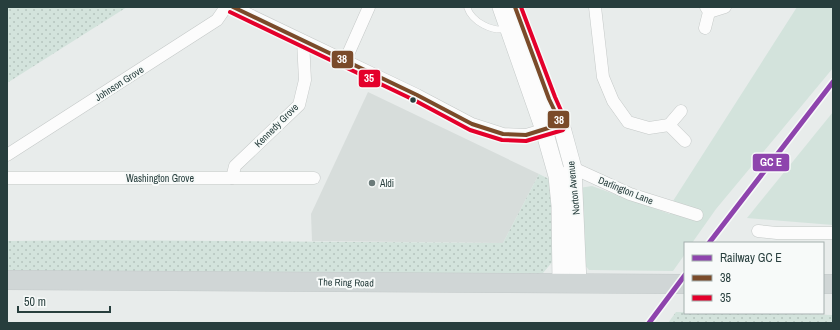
<svg xmlns="http://www.w3.org/2000/svg" width="840" height="330" font-family="'Archivo Narrow',sans-serif">
<style>
.built{fill:#d7dddb}
.grass{fill:url(#grass-dots)}
.park{fill:#d3e3dc}
.lines{fill:none;stroke-linecap:round;stroke-linejoin:round}
.lane-casing{stroke:#c5c9c8;stroke-width:7}
.street-casing{stroke:#c5c9c8;stroke-width:13}
.secondary-casing{stroke:#c5cac9;stroke-width:18}
.primary-casing{stroke:#c4caca;stroke-width:20}
.lane{stroke:#fcfcfc;stroke-width:6}
.street{stroke:#fcfcfc;stroke-width:12}
.secondary{stroke:#fcfcfc;stroke-width:17}
.primary{stroke:#d0d6d6;stroke-width:19}
.bus-1-casing{stroke:#f7faf9;stroke-width:7}
.bus-2-casing{stroke:#f7faf9;stroke-width:7}
.bus-1{stroke:#7a4b2a;stroke-width:4}
.bus-2{stroke:#e4002b;stroke-width:4}
.rail-1-casing{stroke:#f7faf9;stroke-width:8}
.rail-1{stroke:#8e44ad;stroke-width:5}
.bus-dot{fill:#273e3d;stroke:#f7faf9;stroke-width:1.5}
.poi-dot{fill:#6b7b7a;stroke:#f7faf9;stroke-width:1.5}
.labels{text-anchor:middle;stroke-width:4;stroke-linejoin:round;paint-order:stroke}
.street-label{font-size:10px;fill:#273e3d;stroke:#f7faf9}
.poi-label{font-size:10px;fill:#273e3d;stroke:#f7faf9;text-anchor:start}
.line-badge{stroke:#f7faf9;stroke-width:1.5}
.badge-label{font-size:11px;text-anchor:middle;font-weight:bold;fill:#fff}
</style>
<defs>
<pattern id="grass-dots" width="8" height="8" patternUnits="userSpaceOnUse"><rect width="8" height="8" fill="#d3e3dc"/><path d="M2 2h.1M6 6h.1" fill="none" stroke="#b5c4be" stroke-width="1.8" stroke-linecap="round"/></pattern>
</defs>
<rect width="100%" height="100%" fill="#e8eceb"/>
<path class="built" d="M368 92 539 174 503 243 312 241 311 214Z"/>
<g class="grass">
<path d="M7 7H127L7 83Z"/>
<path d="M539 174 551 180 553 261 543 273 535 275 7 273V241L100 240 503 243Z"/>
<path d="M676 312 833 315V323H668Z"/>
</g>
<g class="park">
<path d="M797 7H833V68L716 209 692 243H685V254L673 271 589 270 580 259 579 188 592 186 670 214 673 201Z"/>
<path d="M833 112V225L747 218Z"/>
</g>
<g class="lines">
<g class="lane-casing">
<path id="lane" d="M467 7C472 22 492 32 507 29"/>
</g>
<g class="street-casing">
<g id="street">
<path d="M233 7 417 95 472 124 503 134 526 135 550 128"/>
<path d="M595 7 603 77 613 101 628 122 649 128 669 125"/>
<path d="M709 12 725 7"/>
<path d="M705 28 709 12 706 7"/>
<path d="M345 61 369 7"/>
<path d="M681 111 669 125 685 141"/>
<path d="M7 155 217 20 226 7"/>
<path d="M568 171 573 168 630 194 697 215"/>
<path d="M7 178H314"/>
<path d="M232 178 235 166 299 105 305 80 303 41"/>
<path d="M758 231 777 233H833"/>
</g>
</g>
<g class="secondary-casing">
<g id="secondary">
<path d="M501 7 544 130 557 176 560 206 561 283"/>
<path d="M515 7 549 99 561 124 573 168 578 283"/>
</g>
</g>
<g class="primary-casing">
<g id="primary">
<path d="M7 280 685 284"/>
<path d="M823 284H833"/>
</g>
</g>
<use href="#lane" class="lane"/>
<use href="#street" class="street"/>
<use href="#secondary" class="secondary"/>
<use href="#primary" class="primary"/>
<g class="bus-1-casing">
<path id="bus-1" d="M233 7 417 95 472 124 503 134 526 135 561 124 549 99 515 7"/>
</g>
<g class="bus-2-casing">
<path id="bus-2" d="M230 12 414 100 470 130 502 140 526 141 563 130 567 124 555 97 521 7"/>
</g>
<use href="#bus-1" class="bus-1"/>
<use href="#bus-2" class="bus-2"/>
<g class="rail-1-casing">
<g id="rail-1">
<path d="M709 243 833 82"/>
<path d="M649 323 685 275"/>
</g>
</g>
<use href="#rail-1" class="rail-1"/>
</g>
<circle class="bus-dot" cx="413" cy="100" r="3.5"/>
<circle class="poi-dot" cx="372" cy="183" r="4"/>
<g class="labels">
<g class="street-label">
<text transform="translate(119 83) rotate(-33)" y="4">Johnson Grove</text>
<text transform="translate(276 125) rotate(-45)" y="4">Kennedy Grove</text>
<text x="160" y="182">Washington Grove</text>
<text transform="translate(573 188) rotate(-96)" y="4">Norton Avenue</text>
<text transform="translate(626 190) rotate(22)" y="4">Darlington Lane</text>
<text transform="translate(346 282) rotate(1)" y="4">The Ring Road</text>
</g>
<g class="poi-label">
<text x="380" y="187">Aldi</text>
</g>
</g>
<g class="line-badge">
<rect x="331" y="50" width="23" height="19" rx="4" fill="#7a4b2a"/>
<rect x="358" y="69" width="23" height="19" rx="4" fill="#e4002b"/>
<rect x="547" y="110" width="23" height="19" rx="4" fill="#7a4b2a"/>
<rect x="752" y="153" width="38" height="19" rx="4" fill="#8e44ad"/>
</g>
<g class="badge-label">
<text x="342" y="63">38</text>
<text x="369" y="82">35</text>
<text x="559" y="124">38</text>
<text x="771" y="166">GC E</text>
</g>
<rect width="840" height="330" fill="none" stroke="#273e3d" stroke-width="16"/>
<rect x="684" y="242" width="140" height="72" fill="#f7faf9" stroke="#a4afae"/>
<rect x="692" y="255" width="20" height="6" fill="#8e44ad" stroke="#a4afae"/>
<text x="720" y="262" font-size="12" fill="#273e3d">Railway GC E</text>
<rect x="692" y="275" width="20" height="6" fill="#7a4b2a" stroke="#a4afae"/>
<text x="720" y="282" font-size="12" fill="#273e3d">38</text>
<rect x="692" y="295" width="20" height="6" fill="#e4002b" stroke="#a4afae"/>
<text x="720" y="302" font-size="12" fill="#273e3d">35</text>
<path d="M18 306v6h92v-6" fill="none" stroke="#273e3d" stroke-width="2"/>
<text x="24" y="306" font-size="12" fill="#273e3d" stroke="#f7faf9" stroke-width="3" paint-order="stroke">50 m</text>
</svg>
